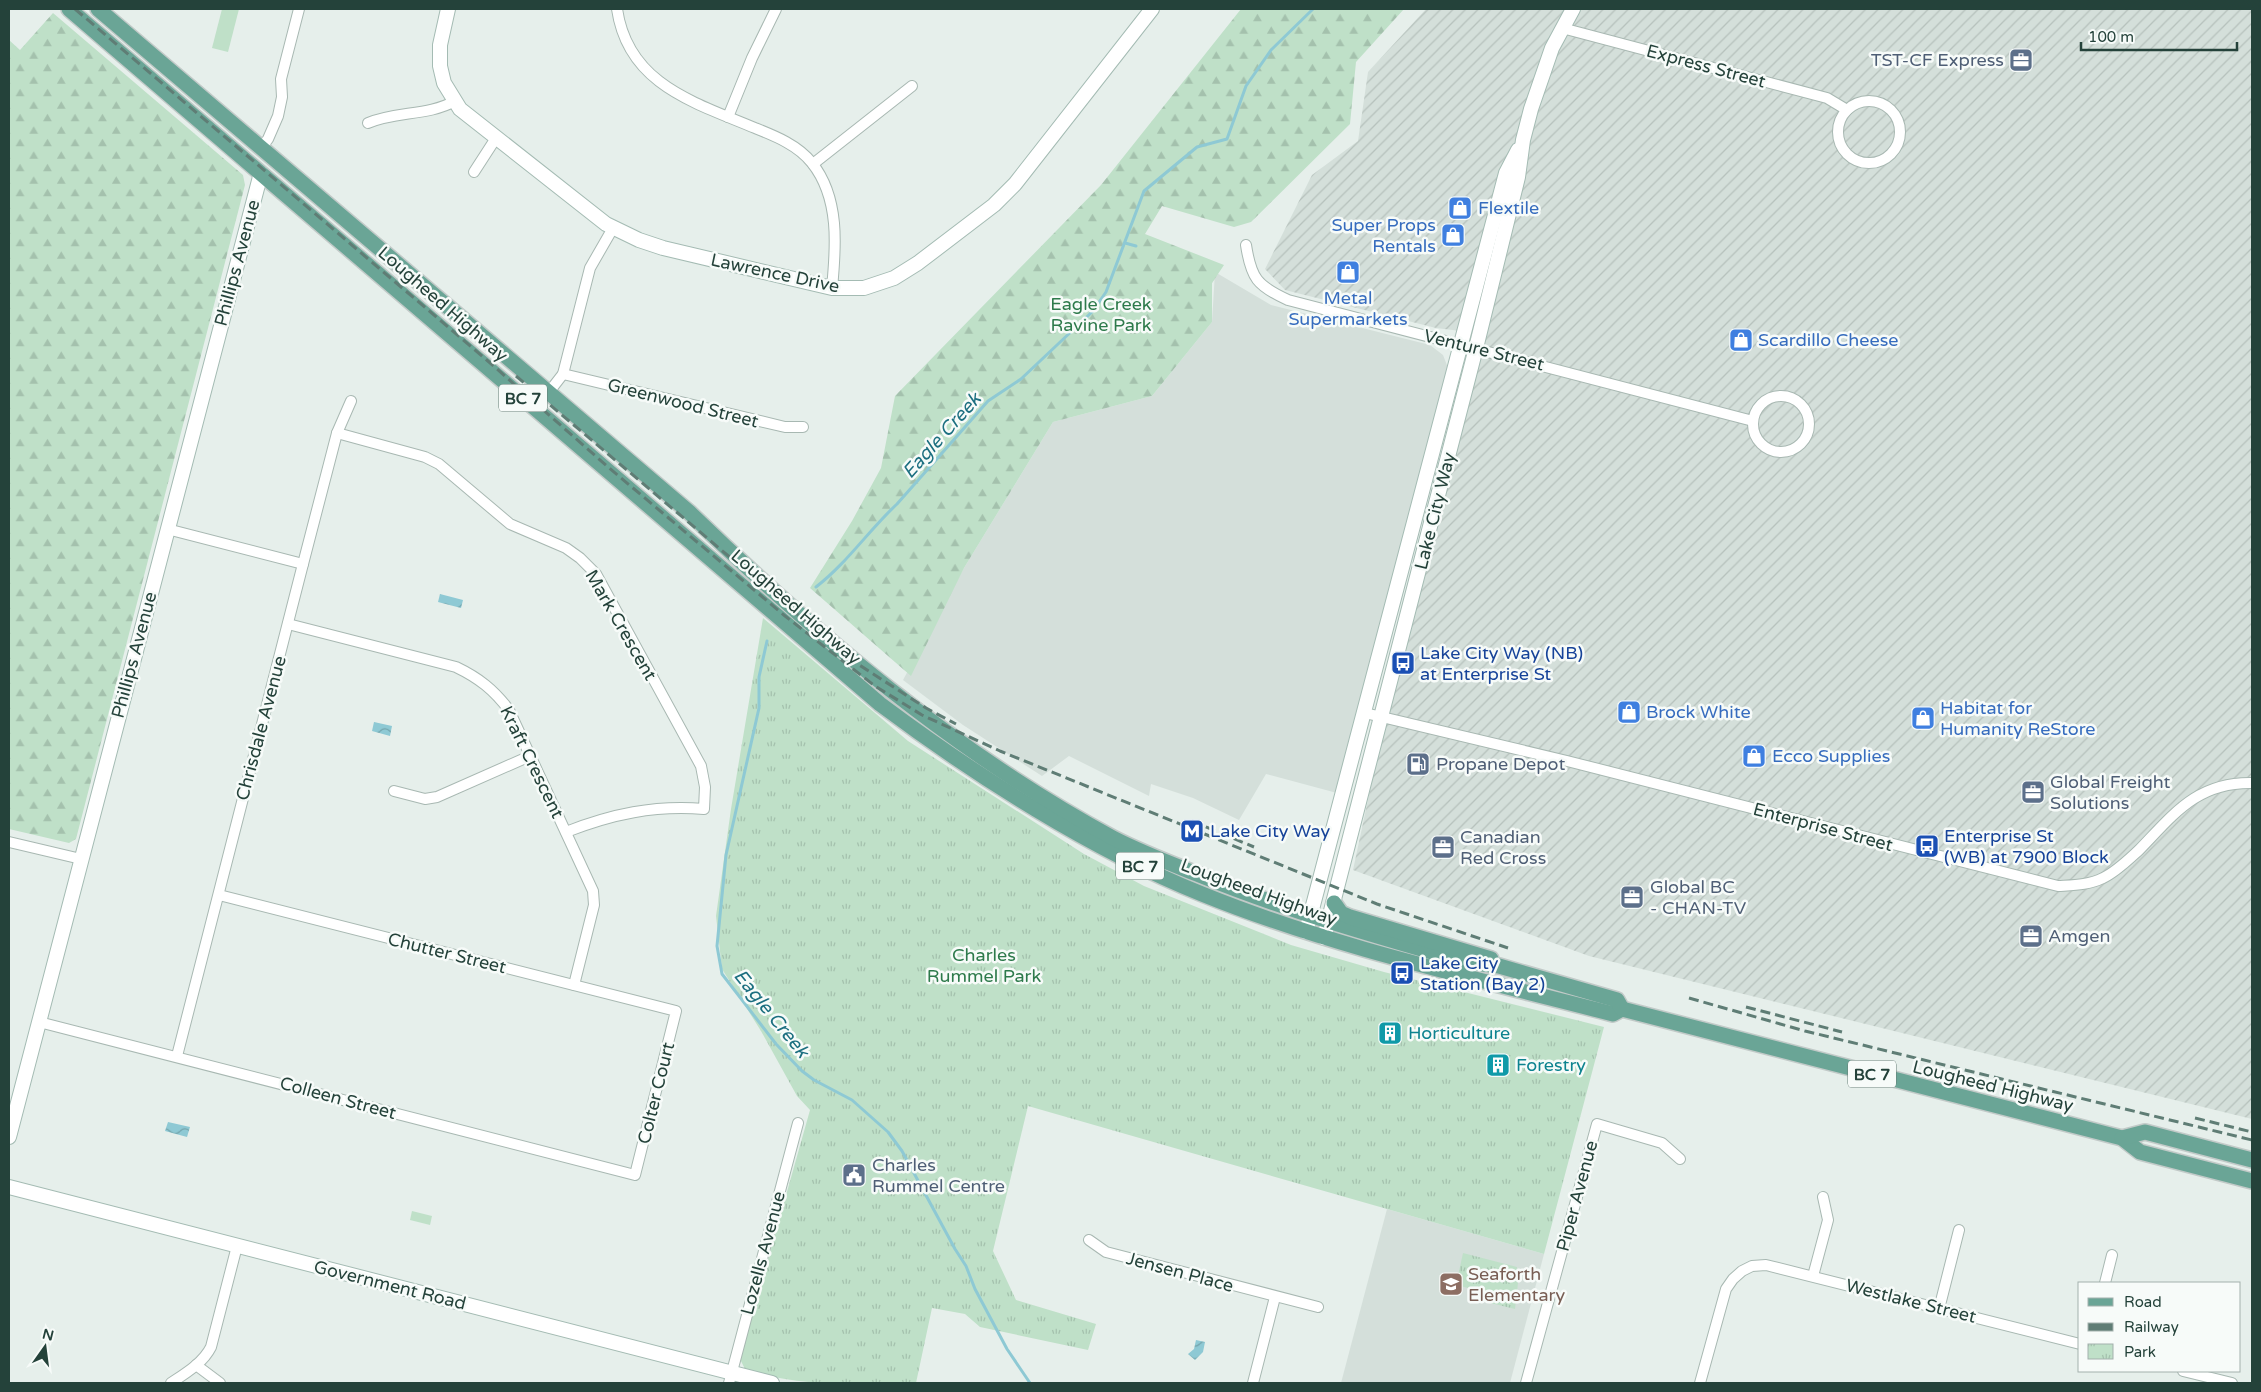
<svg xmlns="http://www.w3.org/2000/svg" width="2261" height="1392" font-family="'Varela Round',sans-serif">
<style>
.built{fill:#d4dfda}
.industrial{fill:url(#industrial-furrows)}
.grass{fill:#bfe0c8}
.forest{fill:url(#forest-firs)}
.park{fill:url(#park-tufts)}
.water{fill:url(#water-waves)}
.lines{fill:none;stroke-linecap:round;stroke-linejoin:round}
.stream{stroke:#8ec9d4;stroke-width:3}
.street-casing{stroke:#a8b8b2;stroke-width:12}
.secondary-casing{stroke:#a4bbb3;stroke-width:16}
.primary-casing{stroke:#c2cac8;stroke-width:18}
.street{stroke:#fff;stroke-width:10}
.secondary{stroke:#fff;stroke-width:14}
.primary{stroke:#6aa596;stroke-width:15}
.rail{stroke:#5f7d75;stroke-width:3;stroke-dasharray:10 5;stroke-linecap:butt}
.labels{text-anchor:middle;stroke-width:5;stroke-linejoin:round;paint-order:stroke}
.shield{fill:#f7fbf9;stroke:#637a73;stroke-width:1}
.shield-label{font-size:16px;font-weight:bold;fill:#24423a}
.service-label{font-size:18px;fill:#4e5e75;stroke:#f7fbf9;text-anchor:start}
.street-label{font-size:18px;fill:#24423a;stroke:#f7fbf9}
.shop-label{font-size:18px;fill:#366cbe;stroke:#f7fbf9;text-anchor:start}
.park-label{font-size:18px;fill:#2d7a4b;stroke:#f7fbf9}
.transit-label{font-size:18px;fill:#164399;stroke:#f7fbf9;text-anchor:start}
.culture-label{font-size:18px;fill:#0d838f;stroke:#f7fbf9;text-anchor:start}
.education-label{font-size:18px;fill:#785e54;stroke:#f7fbf9;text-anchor:start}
.water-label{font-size:19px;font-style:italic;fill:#1c6f80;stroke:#f7fbf9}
</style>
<defs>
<pattern id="industrial-furrows" width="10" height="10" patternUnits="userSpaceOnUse" patternTransform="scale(1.25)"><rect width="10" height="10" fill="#d4dfda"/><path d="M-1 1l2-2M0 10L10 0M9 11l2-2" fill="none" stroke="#b6c1bc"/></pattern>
<pattern id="forest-firs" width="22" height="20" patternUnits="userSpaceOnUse" patternTransform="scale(1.25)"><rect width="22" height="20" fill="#bfe0c8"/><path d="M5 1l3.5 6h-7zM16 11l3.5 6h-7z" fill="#a4c1ad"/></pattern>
<pattern id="park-tufts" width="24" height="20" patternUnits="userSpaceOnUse" patternTransform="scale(1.25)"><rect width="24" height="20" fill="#bfe0c8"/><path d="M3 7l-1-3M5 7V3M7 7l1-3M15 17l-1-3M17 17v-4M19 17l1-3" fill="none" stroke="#a4c1ad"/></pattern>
<pattern id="water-waves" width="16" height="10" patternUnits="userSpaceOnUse" patternTransform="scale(1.25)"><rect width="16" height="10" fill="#8ec9d4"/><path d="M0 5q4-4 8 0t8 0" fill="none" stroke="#74a5ad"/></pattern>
</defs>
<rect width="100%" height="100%" fill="#e6efeb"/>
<g class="built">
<path d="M1215 272 1271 305 1430 345 1443 355 1448 368 1337 793 1266 774 1239 820 1193 798 1151 784 1149 796 1069 756 1042 776 963 725 903 680 964 568 1053 422 1152 396 1212 322Z"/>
<path d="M1387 1209 1544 1254 1510 1383H1341Z"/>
</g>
<path class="industrial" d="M1426 9H2252V1119L1589 956 1353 870 1379 748 1485 334 1436 328 1285 290 1265 269 1312 175 1358 141 1368 72Z"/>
<g class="grass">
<path d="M222 9H239L228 52 212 48Z"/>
<path d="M412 1211 432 1216 430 1225 410 1220Z"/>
</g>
<g class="forest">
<path d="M1241 9H1404L1356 62 1350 124 1251 222 1234 227 1162 206 1145 234 1224 265 1212 283V322L1152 396 1053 422 964 568 911 676 810 588 852 521 881 468 895 396 1101 185Z"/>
<path d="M53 13 243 175 245 185 76 839 69 843 9 829V40L20 50Z"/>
</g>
<g class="park">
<path d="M763 618 908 741 1084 854 1144 886 1291 945 1384 972 1604 1027 1544 1254 1028 1106 993 1251 1016 1300 1096 1324 1088 1350 980 1327 965 1314 932 1308 916 1383C859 1383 799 1388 745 1369L740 1359 810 1110 797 1096 761 1031 722 969 716 916 731 809Z"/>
<path d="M1463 1253 1517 1267 1516 1278 1518 1283 1515 1309 1470 1298 1472 1293 1468 1288 1456 1285Z"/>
</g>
<g class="water">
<path d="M440 594 463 600 461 608 438 602Z"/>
<path d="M374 722 392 726 390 736 372 731Z"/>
<path d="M168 1122 190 1127 187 1137 165 1131Z"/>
<path d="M1196 1340 1205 1342 1203 1352 1195 1360 1188 1354 1194 1349Z"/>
</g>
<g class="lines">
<g class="stream">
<path d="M1125 243 1136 246"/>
<path d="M816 587C847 563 869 530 897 504L988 401 1021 379 1093 311 1106 292 1144 191 1197 147 1227 139 1246 86 1271 50 1313 9"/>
<path d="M767 641 759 677V708L726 855 717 946 722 974 776 1044 802 1071 814 1080 852 1100 888 1132 902 1151 955 1249 966 1266 975 1289 1007 1349 1030 1383"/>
</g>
<g class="street-casing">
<g id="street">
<path d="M617 9C628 84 693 102 755 128 775 136 798 145 812 163 840 198 836 247 832 288"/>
<path d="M1562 28 1827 98 1847 110"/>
<circle cx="1869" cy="132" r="31"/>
<path d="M728 117 752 58 776 9"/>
<path d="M368 123C396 111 428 116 455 101"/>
<path d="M262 147 268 139 278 116 282 97 281 79 299 9"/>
<path d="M813 164 912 86"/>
<path d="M474 172 496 138"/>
<path d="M1246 245C1251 278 1257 286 1288 300L1753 421"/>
<path d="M563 374 785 427H803"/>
<path d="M549 392 563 374 590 268 613 228"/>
<circle cx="1781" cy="424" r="28"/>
<path d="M337 433 425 457 439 464 510 524 566 548 580 558 596 574 701 766 705 787 704 809C654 805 612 814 566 832"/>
<path d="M167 529 303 564"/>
<path d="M288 624 456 667C479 678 494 690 509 710L593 891 594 905 574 985"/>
<path d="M1365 713 1567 761 2058 886C2073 885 2089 885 2103 878 2116 872 2128 860 2139 850 2174 814 2197 782 2252 783"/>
<path d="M394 791 425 799 437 797 530 756"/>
<path d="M9 842 81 859"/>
<path d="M39 1022 635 1175 676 1011 219 895"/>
<path d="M177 1056 303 564 337 433 351 401"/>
<path d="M1089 1240 1106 1252 1318 1307"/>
<path d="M1813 1276 1828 1220 1823 1197"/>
<path d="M2105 1283 2112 1255"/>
<path d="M1939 1309 1959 1230"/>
<path d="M196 1365 220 1383"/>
<path d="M2183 1371 2232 1383"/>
<path d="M171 1383C186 1373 203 1363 211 1347L237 1246"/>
<path d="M729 1383 798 1123"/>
<path d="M1253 1383 1275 1297"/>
<path d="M1526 1383 1597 1124 1662 1143 1680 1159"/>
<path d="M1700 1383 1726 1289 1733 1279 1742 1271 1752 1266 1766 1265 2080 1344"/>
</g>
</g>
<g class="secondary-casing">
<g id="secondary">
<path d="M448 9 440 45V66L444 83 460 109 606 224 639 240 663 248 832 288H864L894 278 918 263 994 205 1015 184 1152 9"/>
<path d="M1306 932 1506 173 1518 150"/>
<path d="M1324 938 1476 348 1518 177 1523 140 1531 109 1552 48 1573 9"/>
<path d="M9 1137 261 173"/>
<path d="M9 1187 772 1383"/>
</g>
</g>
<g class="primary-casing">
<g id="primary">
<path d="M69 9 880 704C975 775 1092 850 1202 894 1335 948 1475 978 1613 1014L1622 1009 2122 1138 2140 1152 2252 1181"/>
<path d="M98 9 689 512C817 636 956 753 1113 838 1140 852 1169 863 1197 874 1285 910 1376 936 1467 962L1499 966 1617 1000 1622 1009"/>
<path d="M1334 903 1341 913 1350 917 1491 959"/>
<path d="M2122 1138 2145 1132 2252 1160"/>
</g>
</g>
<use href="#street" class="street"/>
<use href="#secondary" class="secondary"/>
<use href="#primary" class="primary"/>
<g class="rail">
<path d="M75 9 489 362 608 467 785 616 875 686 922 715 1000 751 1377 904 1508 948"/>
<path d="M516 376 850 659 926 708 956 724"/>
<path d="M1192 821 1254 847"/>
<path d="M1689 998 1805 1031 2252 1140"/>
<path d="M1746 1007 1842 1032"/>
<path d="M2195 1118 2252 1132"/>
</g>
</g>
<defs>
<g id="office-square" transform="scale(1.25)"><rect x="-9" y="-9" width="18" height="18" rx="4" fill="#5c6f8a" stroke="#f7fbf9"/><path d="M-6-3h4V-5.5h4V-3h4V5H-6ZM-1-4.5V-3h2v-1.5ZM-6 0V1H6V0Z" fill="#fff"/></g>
<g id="shop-square" transform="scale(1.25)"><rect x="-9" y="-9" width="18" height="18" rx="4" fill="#3f7fe0" stroke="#f7fbf9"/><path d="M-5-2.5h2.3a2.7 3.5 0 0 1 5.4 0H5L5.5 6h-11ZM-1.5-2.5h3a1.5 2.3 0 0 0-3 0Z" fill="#fff"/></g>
<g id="bus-square" transform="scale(1.25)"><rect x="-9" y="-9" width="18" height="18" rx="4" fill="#1a4fb4" stroke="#f7fbf9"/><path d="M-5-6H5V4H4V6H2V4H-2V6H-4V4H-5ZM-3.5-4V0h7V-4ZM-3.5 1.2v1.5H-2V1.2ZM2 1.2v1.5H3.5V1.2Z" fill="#fff"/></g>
<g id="fuel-square" transform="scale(1.25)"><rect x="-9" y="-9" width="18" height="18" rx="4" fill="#5c6f8a" stroke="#f7fbf9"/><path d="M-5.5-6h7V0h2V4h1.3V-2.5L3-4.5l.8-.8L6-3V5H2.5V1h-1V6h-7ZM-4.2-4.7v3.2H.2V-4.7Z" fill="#fff"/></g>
<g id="metro-square" transform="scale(1.25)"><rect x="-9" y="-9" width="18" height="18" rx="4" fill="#1a4fb4" stroke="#f7fbf9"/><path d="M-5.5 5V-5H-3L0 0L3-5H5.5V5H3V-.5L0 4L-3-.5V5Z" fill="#fff"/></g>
<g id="building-square" transform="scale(1.25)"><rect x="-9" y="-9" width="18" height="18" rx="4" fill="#0f9aa8" stroke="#f7fbf9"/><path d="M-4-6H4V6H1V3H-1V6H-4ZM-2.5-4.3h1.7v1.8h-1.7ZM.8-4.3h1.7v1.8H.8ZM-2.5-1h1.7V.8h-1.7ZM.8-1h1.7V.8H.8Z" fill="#fff"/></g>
<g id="civic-square" transform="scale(1.25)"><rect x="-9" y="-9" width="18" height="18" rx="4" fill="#5c6f8a" stroke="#f7fbf9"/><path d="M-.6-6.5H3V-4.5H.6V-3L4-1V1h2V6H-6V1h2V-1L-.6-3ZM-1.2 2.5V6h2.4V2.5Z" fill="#fff"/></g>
<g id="school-square" transform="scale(1.25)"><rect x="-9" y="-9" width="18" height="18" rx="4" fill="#8d6e63" stroke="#f7fbf9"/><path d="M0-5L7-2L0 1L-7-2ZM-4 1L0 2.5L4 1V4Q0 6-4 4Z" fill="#fff"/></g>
</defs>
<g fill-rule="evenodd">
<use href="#office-square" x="2021" y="60"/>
<use href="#shop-square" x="1460" y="208"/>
<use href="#shop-square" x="1453" y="235"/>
<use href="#shop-square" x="1348" y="272"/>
<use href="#shop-square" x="1741" y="340"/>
<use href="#bus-square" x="1403" y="663"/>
<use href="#shop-square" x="1629" y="712"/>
<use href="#shop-square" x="1923" y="718"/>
<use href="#shop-square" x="1754" y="756"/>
<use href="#fuel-square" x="1418" y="764"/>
<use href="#office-square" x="2033" y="792"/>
<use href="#metro-square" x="1192" y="831"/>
<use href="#bus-square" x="1927" y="846"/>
<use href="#office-square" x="1443" y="847"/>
<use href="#office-square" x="1632" y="897"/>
<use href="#office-square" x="2031" y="936"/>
<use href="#bus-square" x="1402" y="973"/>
<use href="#building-square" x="1390" y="1033"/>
<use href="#building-square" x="1498" y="1065"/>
<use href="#civic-square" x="854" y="1175"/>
<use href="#school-square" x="1451" y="1284"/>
</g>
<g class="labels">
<g class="shield">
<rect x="499" y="384.5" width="48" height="27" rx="4"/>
<rect x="1116" y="852.5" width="48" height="27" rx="4"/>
<rect x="1848" y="1060.5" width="48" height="27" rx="4"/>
</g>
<g class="shield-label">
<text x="523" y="404">BC 7</text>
<text x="1140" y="872">BC 7</text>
<text x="1872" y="1080">BC 7</text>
</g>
<g class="service-label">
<text x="2004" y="66" text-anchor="end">TST-CF Express</text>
<text x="1436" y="770">Propane Depot</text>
<text x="2050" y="788">Global Freight<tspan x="2050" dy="21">Solutions</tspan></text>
<text x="1460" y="843">Canadian<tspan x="1460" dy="21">Red Cross</tspan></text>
<text x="1650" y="893">Global BC<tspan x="1650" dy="21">- CHAN-TV</tspan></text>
<text x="2048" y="942">Amgen</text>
<text x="872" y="1171">Charles<tspan x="872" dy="21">Rummel Centre</tspan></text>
</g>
<g class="street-label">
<text transform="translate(1706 66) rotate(15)" y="6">Express Street</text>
<text transform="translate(237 263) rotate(-75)" y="6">Phillips Avenue</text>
<text transform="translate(775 273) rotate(12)" y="6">Lawrence Drive</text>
<text transform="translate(443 304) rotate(41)" y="6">Lougheed Highway</text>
<text transform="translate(1484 350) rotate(14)" y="6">Venture Street</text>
<text transform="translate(683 403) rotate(14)" y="6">Greenwood Street</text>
<text transform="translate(1435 511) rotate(-76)" y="6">Lake City Way</text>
<text transform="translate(796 607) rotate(41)" y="6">Lougheed Highway</text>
<text transform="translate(621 625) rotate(60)" y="6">Mark Crescent</text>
<text transform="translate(134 655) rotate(-75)" y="6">Phillips Avenue</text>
<text transform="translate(261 728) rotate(-75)" y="6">Chrisdale Avenue</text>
<text transform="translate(532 762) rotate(64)" y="6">Kraft Crescent</text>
<text transform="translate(1823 827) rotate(15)" y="6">Enterprise Street</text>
<text transform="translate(1259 892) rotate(20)" y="6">Lougheed Highway</text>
<text transform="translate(447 953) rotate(14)" y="6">Chutter Street</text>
<text transform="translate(1993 1086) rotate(14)" y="6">Lougheed Highway</text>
<text transform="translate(656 1093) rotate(-76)" y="6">Colter Court</text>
<text transform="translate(338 1098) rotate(15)" y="6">Colleen Street</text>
<text transform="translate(1577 1196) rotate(-75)" y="6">Piper Avenue</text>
<text transform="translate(763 1253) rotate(-75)" y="6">Lozells Avenue</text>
<text transform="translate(1180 1272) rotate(15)" y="6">Jensen Place</text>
<text transform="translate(390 1285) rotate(14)" y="6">Government Road</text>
<text transform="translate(1911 1301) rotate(14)" y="6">Westlake Street</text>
</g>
<g class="shop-label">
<text x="1478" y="214">Flextile</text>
<text x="1436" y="231" text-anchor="end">Super Props<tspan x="1436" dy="21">Rentals</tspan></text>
<text x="1348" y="304" text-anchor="middle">Metal<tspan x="1348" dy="21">Supermarkets</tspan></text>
<text x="1758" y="346">Scardillo Cheese</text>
<text x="1940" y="714">Habitat for<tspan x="1940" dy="21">Humanity ReStore</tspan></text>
<text x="1646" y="718">Brock White</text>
<text x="1772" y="762">Ecco Supplies</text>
</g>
<g class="park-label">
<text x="1101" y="310">Eagle Creek<tspan x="1101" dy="21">Ravine Park</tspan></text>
<text x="984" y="961">Charles<tspan x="984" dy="21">Rummel Park</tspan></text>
</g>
<g class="transit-label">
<text x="1420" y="659">Lake City Way (NB)<tspan x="1420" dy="21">at Enterprise St</tspan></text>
<text x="1210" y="837">Lake City Way</text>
<text x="1944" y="842">Enterprise St<tspan x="1944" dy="21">(WB) at 7900 Block</tspan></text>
<text x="1420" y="969">Lake City<tspan x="1420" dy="21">Station (Bay 2)</tspan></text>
</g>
<g class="culture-label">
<text x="1408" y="1039">Horticulture</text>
<text x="1516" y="1071">Forestry</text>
</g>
<g class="education-label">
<text x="1468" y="1280">Seaforth<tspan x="1468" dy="21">Elementary</tspan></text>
</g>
<g class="water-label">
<text transform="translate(941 435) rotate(-48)" y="7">Eagle Creek</text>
<text transform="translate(772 1013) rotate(51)" y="7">Eagle Creek</text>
</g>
</g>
<rect width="2261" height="1392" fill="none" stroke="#24423a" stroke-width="20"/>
<rect x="2078" y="1282" width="162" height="90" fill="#f7fbf9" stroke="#a3b1ad"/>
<rect x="2088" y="1298" width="25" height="8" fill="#6aa596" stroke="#a3b1ad"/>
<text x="2124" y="1307" font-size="15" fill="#24423a">Road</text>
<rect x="2088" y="1323" width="25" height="8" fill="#5f7d75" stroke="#a3b1ad"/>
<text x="2124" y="1332" font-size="15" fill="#24423a">Railway</text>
<rect x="2088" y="1344" width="25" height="15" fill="url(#park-tufts)" stroke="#a3b1ad"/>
<text x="2124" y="1357" font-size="15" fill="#24423a">Park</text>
<g transform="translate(45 1347) rotate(14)" stroke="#f7fbf9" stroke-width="4" paint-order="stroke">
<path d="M0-4L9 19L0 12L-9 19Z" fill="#24423a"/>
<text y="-8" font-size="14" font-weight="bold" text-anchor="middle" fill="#24423a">N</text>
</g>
<path d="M2081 42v8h156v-8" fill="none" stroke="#24423a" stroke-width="2.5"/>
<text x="2088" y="42" font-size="15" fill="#24423a" stroke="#f7fbf9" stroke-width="4" paint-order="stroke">100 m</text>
</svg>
